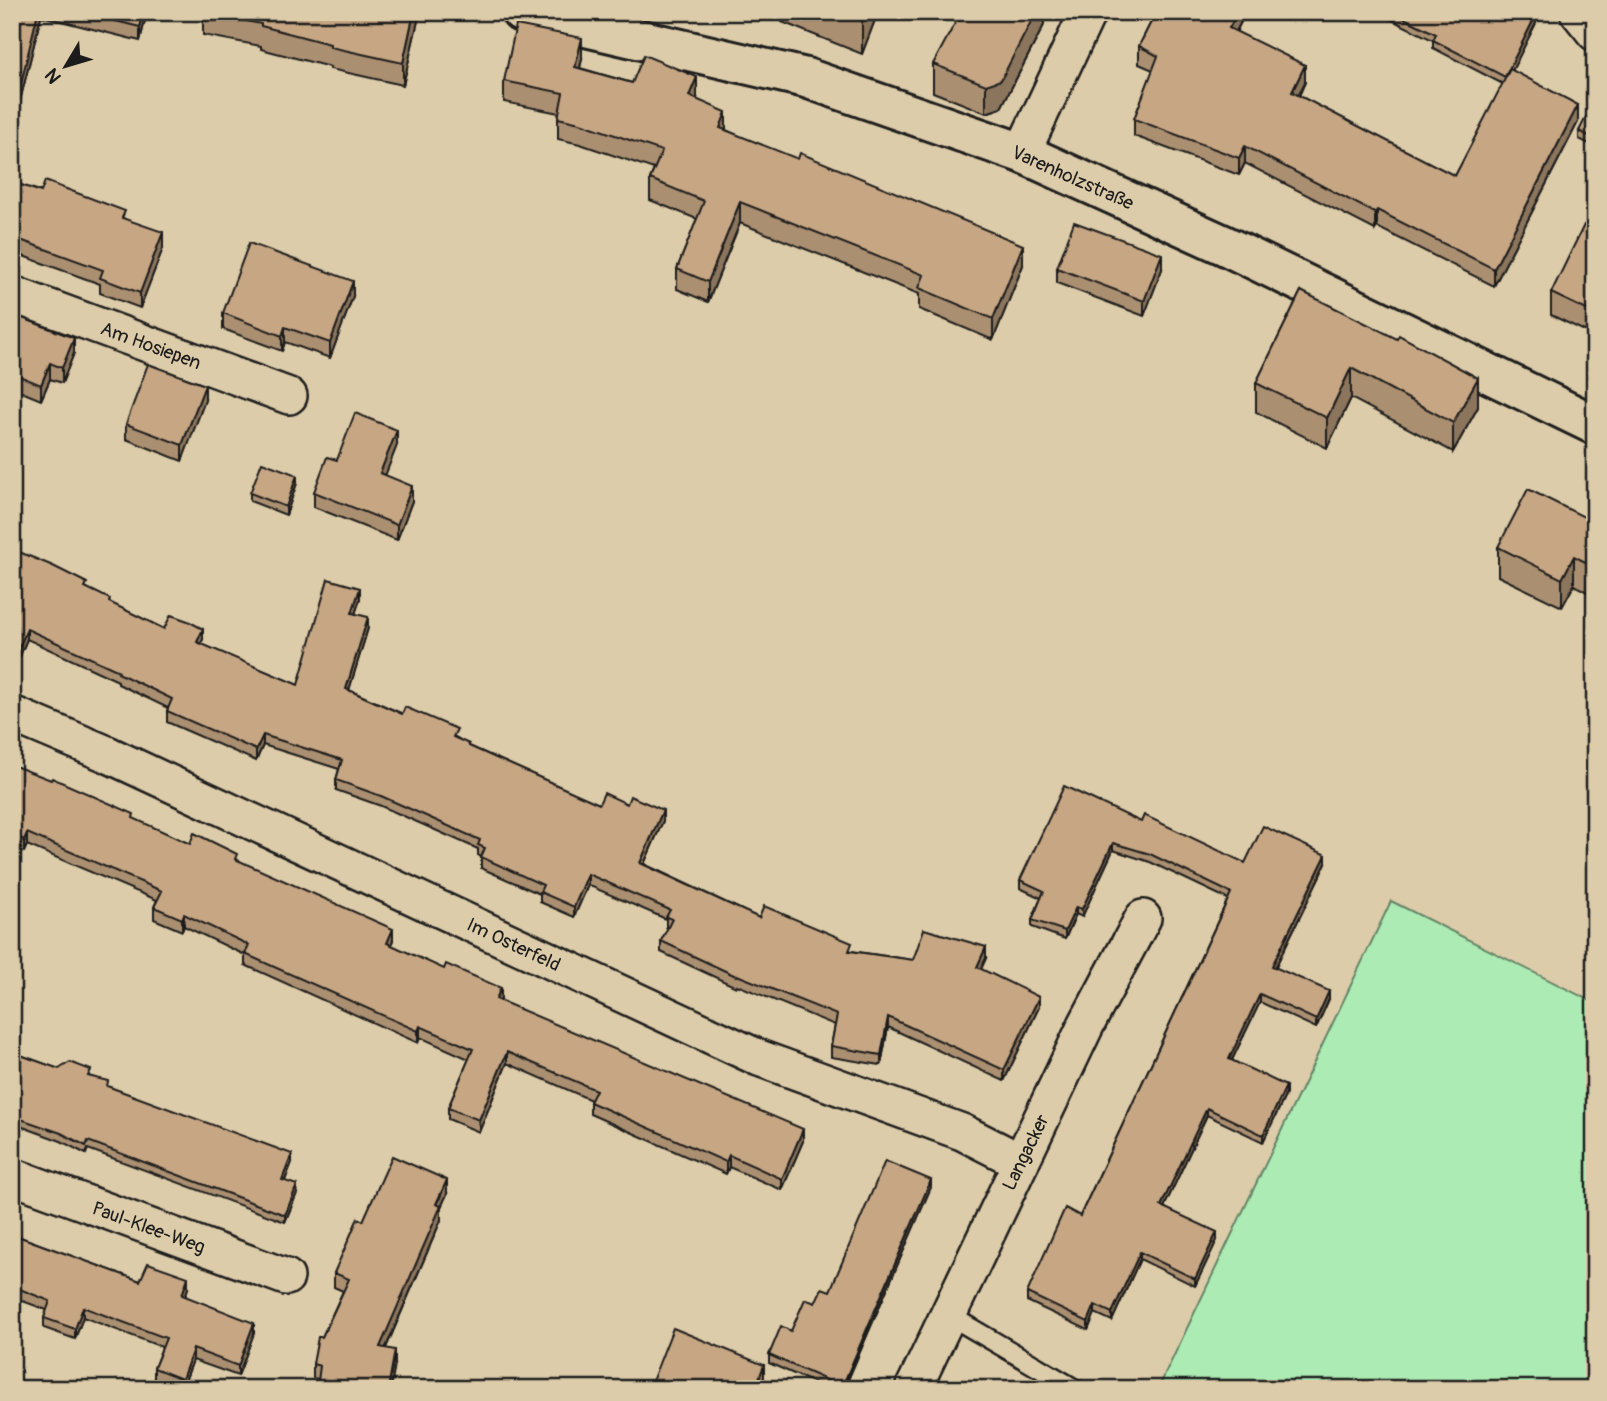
<svg xmlns="http://www.w3.org/2000/svg" width="1607" height="1401" font-family="Pangolin,sans-serif">
<style>
.green{fill:#acebb3;stroke:#648468;stroke-width:2}
.lines{fill:none;stroke-linecap:round;stroke-linejoin:round}
.service-casing{stroke:#1c1c1c;stroke-width:23}
.minor-casing{stroke:#1c1c1c;stroke-width:40}
.tertiary-casing{stroke:#1c1c1c;stroke-width:44}
.service{stroke:#ddcca9;stroke-width:18}
.minor{stroke:#ddcca9;stroke-width:35}
.tertiary{stroke:#ddcca9;stroke-width:38}
.wall{fill:#ab8f71;stroke:#1c1c1c;stroke-width:2}
.shaded-wall{fill:#8b745c;stroke:#1c1c1c;stroke-width:2}
.building{fill:#c7a683;stroke:#1c1c1c;stroke-width:2}
.labels{text-anchor:middle;stroke-width:6;stroke-linejoin:round;paint-order:stroke}
.street-label{font-size:19px;fill:#1c1c1c;stroke:#ddcca9}
</style>
<rect width="100%" height="100%" fill="#ddcca9"/>
<filter id="ink" filterUnits="userSpaceOnUse"><feTurbulence type="fractalNoise" baseFrequency=".0143" numOctaves="2"/><feDisplacementMap in="SourceGraphic" scale="14" xChannelSelector="R" yChannelSelector="G"/><feConvolveMatrix kernelMatrix="1 2 1 2 8 2 1 2 1" color-interpolation-filters="sRGB"/></filter>
<g filter="url(#ink)">
<path class="green" d="M1391 901 1595 1003V1389H1158Z"/>
<g class="lines">
<g class="service-casing">
<path id="service" d="M947 1314 1075 1389"/>
</g>
<g class="minor-casing">
<g id="minor">
<path d="M1578 12 1595 33"/>
<path d="M1022 153 1088 12"/>
<path d="M12 294 289 396"/>
<path d="M12 714 107 754 759 1058 962 1132 1021 1162"/>
<path d="M12 1176 286 1277"/>
<path d="M913 1389 1086 1025 1143 918"/>
</g>
</g>
<g class="tertiary-casing">
<path id="tertiary" d="M521 12 806 78 1022 153 1224 245 1595 425"/>
</g>
<use href="#service" class="service"/>
<use href="#minor" class="minor"/>
<use href="#tertiary" class="tertiary"/>
</g>
<g class="wall">
<path d="M12 12H147L140 41 41 16 18 109 12 121Z"/>
<path d="M203 12H420L403 85 330 69V67L261 49V46L203 35Z"/>
<path d="M782 12H878L862 54 782 22Z"/>
<path d="M1044 12V25L1001 108 986 113 933 92V64Z"/>
<path d="M1156 12H1246L1236 32 1305 82 1299 96 1455 176 1503 84 1433 48V40L1376 12H1530L1536 23 1512 70 1578 122 1494 286 1377 227 1375 230 1245 163 1239 175 1134 136V119L1153 70 1139 64V46Z"/>
<path d="M582 59 580 68 632 83 697 98 696 99 726 130 1023 265 993 340 919 309V294L740 223 708 302 677 289V269L697 219 650 200V179L654 169 580 144 558 139V118L559 113 504 102V81Z"/>
<path d="M1595 105V147L1579 139V131Z"/>
<path d="M12 182 125 219 163 248 140 308 100 293V284L12 252Z"/>
<path d="M1595 231V336L1551 315V293Z"/>
<path d="M1057 268 1162 269 1144 316 1057 283Z"/>
<path d="M1301 291 1478 407 1453 452 1351 398 1327 448 1256 412V383Z"/>
<path d="M353 296 330 358 285 342 282 351 223 329V313Z"/>
<path d="M12 314 74 353 62 383 50 379 41 400 12 388Z"/>
<path d="M205 400 182 461 126 439V424Z"/>
<path d="M397 445 385 475 412 501 397 540 314 507V492L337 460Z"/>
<path d="M297 483 286 515 250 501V493Z"/>
<path d="M1595 510V596L1574 585 1562 607 1498 576V547L1590 520Z"/>
<path d="M12 549 87 588 110 603 164 629 203 639 201 644 298 685 360 599 355 614 368 628 349 690 457 738 469 746 599 804 663 821 644 864 759 918 852 951 913 960 986 958 981 969 1039 1007 1004 1081 888 1027 881 1065 831 1057V1046L835 1025 737 985 736 987 661 952V941L668 928 666 927V919L588 885 574 917 540 902V894L481 868V857L478 855V849L381 806 336 790V780L339 769 263 745 256 761 167 722V711L168 708 118 684V681L27 639 19 658 12 655Z"/>
<path d="M12 765 190 844 237 860 393 940 391 945 501 1000 500 1001 803 1141 782 1190 729 1167 726 1174 590 1114V1102L591 1100 507 1063 479 1132 448 1119V1108L469 1059 420 1037 418 1043 245 965V955L184 926 182 931 154 919V907L157 900 27 845 24 852 12 847Z"/>
<path d="M1141 822 1245 863H1326L1275 968 1329 999 1316 1028 1260 1002 1232 1060 1286 1094 1263 1142 1207 1115 1164 1207 1217 1240 1195 1286 1140 1259 1112 1321 1095 1313 1088 1330 1027 1301V1293L1080 1216 1228 899 1150 862 1113 850 1082 917 1076 914 1065 939 1032 927V920L1041 898 1020 888V880Z"/>
<path d="M12 1052 59 1069 91 1077 108 1087 292 1162 285 1181 297 1193 285 1222 88 1149 86 1154 61 1141 12 1123Z"/>
<path d="M931 1187 844 1389H828L769 1363V1355L815 1303 830 1291Z"/>
<path d="M447 1194 441 1207V1220L386 1348 395 1364 318 1379 313 1378V1364L322 1337 343 1291 334 1287V1273L363 1221Z"/>
<path d="M12 1234 140 1281 188 1288 185 1296 254 1333 238 1376 193 1360 182 1389H180L154 1379V1368L162 1347 83 1317 75 1339 44 1328V1318L47 1310 12 1297Z"/>
</g>
<g class="shaded-wall">
<path d="M38 12H41V16L18 109 12 121V108Z"/>
<path d="M144 12H147L140 41V27Z"/>
<path d="M414 12H420L403 85V63Z"/>
<path d="M863 12H878L862 54V15Z"/>
<path d="M1036 12H1044V25L1001 108 986 113V85Z"/>
<path d="M1238 12H1246L1229 45V28Z"/>
<path d="M1536 15V23L1505 85V77Z"/>
<path d="M582 38V59L575 87V67Z"/>
<path d="M1305 65V82L1292 109V92Z"/>
<path d="M697 77V98L689 117V96Z"/>
<path d="M1578 105V122L1494 286V269Z"/>
<path d="M726 112V133L720 128Z"/>
<path d="M1245 146V163L1239 175V158Z"/>
<path d="M740 202V223L708 302V282Z"/>
<path d="M1377 210V227L1375 230V213Z"/>
<path d="M163 232V248L140 308V293Z"/>
<path d="M1023 245V265L993 340V319Z"/>
<path d="M1162 254V269L1144 316V301Z"/>
<path d="M353 281V296L330 358V343Z"/>
<path d="M285 327V342L282 351V336Z"/>
<path d="M74 338V353L62 383V368Z"/>
<path d="M50 363V379L41 400V385Z"/>
<path d="M1351 368V398L1327 448V418Z"/>
<path d="M1478 378V407L1453 452V423Z"/>
<path d="M205 385V400L182 461V445Z"/>
<path d="M397 430V445L380 489V473Z"/>
<path d="M297 475V483L286 515V507Z"/>
<path d="M412 486V501L397 540V525Z"/>
<path d="M1574 556V585L1562 607V579Z"/>
<path d="M360 588V599L352 623V613Z"/>
<path d="M368 617V628L346 700V689Z"/>
<path d="M27 629V639L19 658V647Z"/>
<path d="M203 629V639L197 653V642Z"/>
<path d="M263 735V745L256 761V750Z"/>
<path d="M663 810V821L640 873V863Z"/>
<path d="M27 833V845L24 852V840Z"/>
<path d="M1113 843V850L1082 917V909Z"/>
<path d="M1326 855V863L1272 974V966Z"/>
<path d="M588 874V885L574 917V907Z"/>
<path d="M1076 907V914L1065 939V931Z"/>
<path d="M184 914V926L182 931V919Z"/>
<path d="M393 929V940L387 954V943Z"/>
<path d="M986 947V958L977 978V967Z"/>
<path d="M501 988V1000L496 1011V999Z"/>
<path d="M1329 991V999L1316 1028V1020Z"/>
<path d="M1260 994V1002L1229 1066V1059Z"/>
<path d="M1039 997V1007L1004 1081V1070Z"/>
<path d="M888 1017V1027L881 1065V1055Z"/>
<path d="M420 1026V1037L418 1043V1031Z"/>
<path d="M507 1052V1063L479 1132V1120Z"/>
<path d="M1286 1086V1094L1263 1142V1135Z"/>
<path d="M1207 1108V1115L1161 1214V1206Z"/>
<path d="M803 1129V1141L782 1190V1179Z"/>
<path d="M292 1154V1162L282 1188V1180Z"/>
<path d="M729 1155V1167L726 1174V1162Z"/>
<path d="M447 1180V1194L441 1207V1220L380 1361V1347Z"/>
<path d="M931 1180V1187L844 1389H842Z"/>
<path d="M297 1185V1193L285 1222V1215Z"/>
<path d="M1217 1232V1240L1195 1286V1279Z"/>
<path d="M1140 1252V1259L1112 1321V1313Z"/>
<path d="M188 1277V1288L182 1305V1295Z"/>
<path d="M1095 1305V1313L1088 1330V1322Z"/>
<path d="M83 1307V1317L75 1339V1329Z"/>
<path d="M254 1323V1333L238 1376V1366Z"/>
<path d="M193 1349V1360L182 1389V1379Z"/>
<path d="M395 1350V1364L391 1389H388Z"/>
<path d="M764 1365V1379L760 1389H755Z"/>
</g>
<g class="building">
<path d="M12 12H38L18 96 12 108Z"/>
<path d="M79 12H144L140 27Z"/>
<path d="M203 12H414L403 63 330 47V44L261 26V24Z"/>
<path d="M961 12H1036L1001 80 986 85 933 64Z"/>
<path d="M1156 12H1238L1229 28 1305 65 1292 92 1455 176 1510 69 1578 105 1494 269 1377 210 1375 213 1245 146 1239 158 1134 119 1158 56 1139 46Z"/>
<path d="M1392 12H1530L1536 15 1505 77 1433 40 1436 34Z"/>
<path d="M516 25 582 38 575 67 632 83 644 55 697 77 689 96 726 112 720 128 798 159 800 153 1023 245 993 319 919 288 924 275 740 202 708 282 677 269 704 201 650 179 662 151 580 123 558 118 563 93 504 81Z"/>
<path d="M1593 103 1595 105V139L1579 131Z"/>
<path d="M45 181 125 211 122 218 163 232 140 293 100 278 103 270 12 237V182L41 192Z"/>
<path d="M1074 222 1162 254 1144 301 1057 268Z"/>
<path d="M1584 225 1595 231V314L1551 293Z"/>
<path d="M249 243 353 281 330 343 285 327 282 336 223 313Z"/>
<path d="M1301 291 1397 339 1399 335 1478 378 1453 423 1351 368 1327 418 1256 383Z"/>
<path d="M12 314 74 338 62 368 50 363 41 385 12 373Z"/>
<path d="M148 364 205 385 182 445 126 424Z"/>
<path d="M355 413 397 430 380 473 412 486 397 525 314 492 327 457 337 460Z"/>
<path d="M262 462 297 475 286 507 250 493Z"/>
<path d="M1528 489 1590 520 1595 510V567L1574 556 1562 579 1498 547Z"/>
<path d="M12 549 53 566 87 583 85 587 110 599 109 602 164 629 171 615 188 621 203 629 197 642 298 685 328 579 360 588 352 613 368 617 346 689 402 714 405 707 457 729 453 737 469 744V746L599 804 604 793 627 804 630 796 663 810 640 863 759 918 764 906 852 943 849 951 913 960 924 929 986 947 977 967 1039 997 1004 1070 888 1017 881 1055 831 1046 837 1015 737 975 736 976 661 941 672 919 666 917 670 910 588 874 574 907 540 892 543 885 481 857 485 848 478 845 480 840 381 796 336 780 342 760 263 735 256 750 167 711 172 699 118 673 119 671 27 629 19 647 12 645Z"/>
<path d="M12 765 51 780 52 778 134 814 133 818 190 844 194 833 237 854 235 859 393 929 387 943 444 969 446 964 501 988 496 999 803 1129 782 1179 729 1155 726 1162 590 1102 596 1090 507 1052 479 1120 448 1108 473 1049 420 1026 418 1031 245 954 249 945 184 914 182 919 154 907 162 891 27 833 24 840 12 835Z"/>
<path d="M1064 786 1141 822 1144 815 1245 863 1263 826 1326 855 1272 966 1329 991 1316 1020 1260 994 1229 1059 1286 1086 1263 1135 1207 1108 1161 1206 1217 1232 1195 1279 1140 1252 1112 1313 1095 1305 1088 1322 1027 1293 1065 1208 1080 1216 1231 893 1150 854 1113 843 1082 909 1076 907 1065 931 1032 920 1044 891 1020 880Z"/>
<path d="M12 1052 59 1069 70 1062 91 1070 88 1076 108 1081 107 1086 292 1154 282 1180 297 1185 285 1215 88 1141 86 1146 61 1133 12 1116Z"/>
<path d="M392 1156 447 1180 436 1204 441 1206 380 1347 395 1350 388 1389H317L320 1366 313 1364 318 1337H322L349 1279 334 1273 358 1218 363 1221Z"/>
<path d="M885 1161 931 1180 842 1387 769 1355 781 1326 791 1331 805 1299 815 1303 822 1288 830 1291Z"/>
<path d="M12 1234 140 1281 148 1263 188 1277 182 1295 254 1323 238 1366 193 1349 182 1379 154 1368 166 1338 83 1307 75 1329 44 1318 50 1301 12 1286Z"/>
<path d="M673 1328 764 1365 755 1389H649Z"/>
</g>
</g>
<g class="labels">
<g class="street-label">
<text transform="translate(1073 177) rotate(24)" y="7">Varenholzstraße</text>
<text transform="translate(151 345) rotate(20)" y="7">Am Hosiepen</text>
<text transform="translate(514 944) rotate(25)" y="7">Im Osterfeld</text>
<text transform="translate(1025 1152) rotate(-64)" y="7">Langacker</text>
<text transform="translate(149 1227) rotate(20)" y="7">Paul-Klee-Weg</text>
</g>
</g>
<rect width="1607" height="1401" fill="none" stroke="#ddcca9" stroke-width="42"/>
<rect x="21" y="21" width="1565" height="1359" fill="none" stroke="#1c1c1c" stroke-width="2.5" filter="url(#ink)"/>
<g transform="translate(66 66) rotate(232)" stroke="#ddcca9" stroke-width="5" paint-order="stroke">
<path d="M0-5L12 26L0 18L-12 26Z" fill="#1c1c1c"/>
<text y="-10" font-size="19" font-weight="bold" text-anchor="middle" fill="#1c1c1c">N</text>
</g>
</svg>
